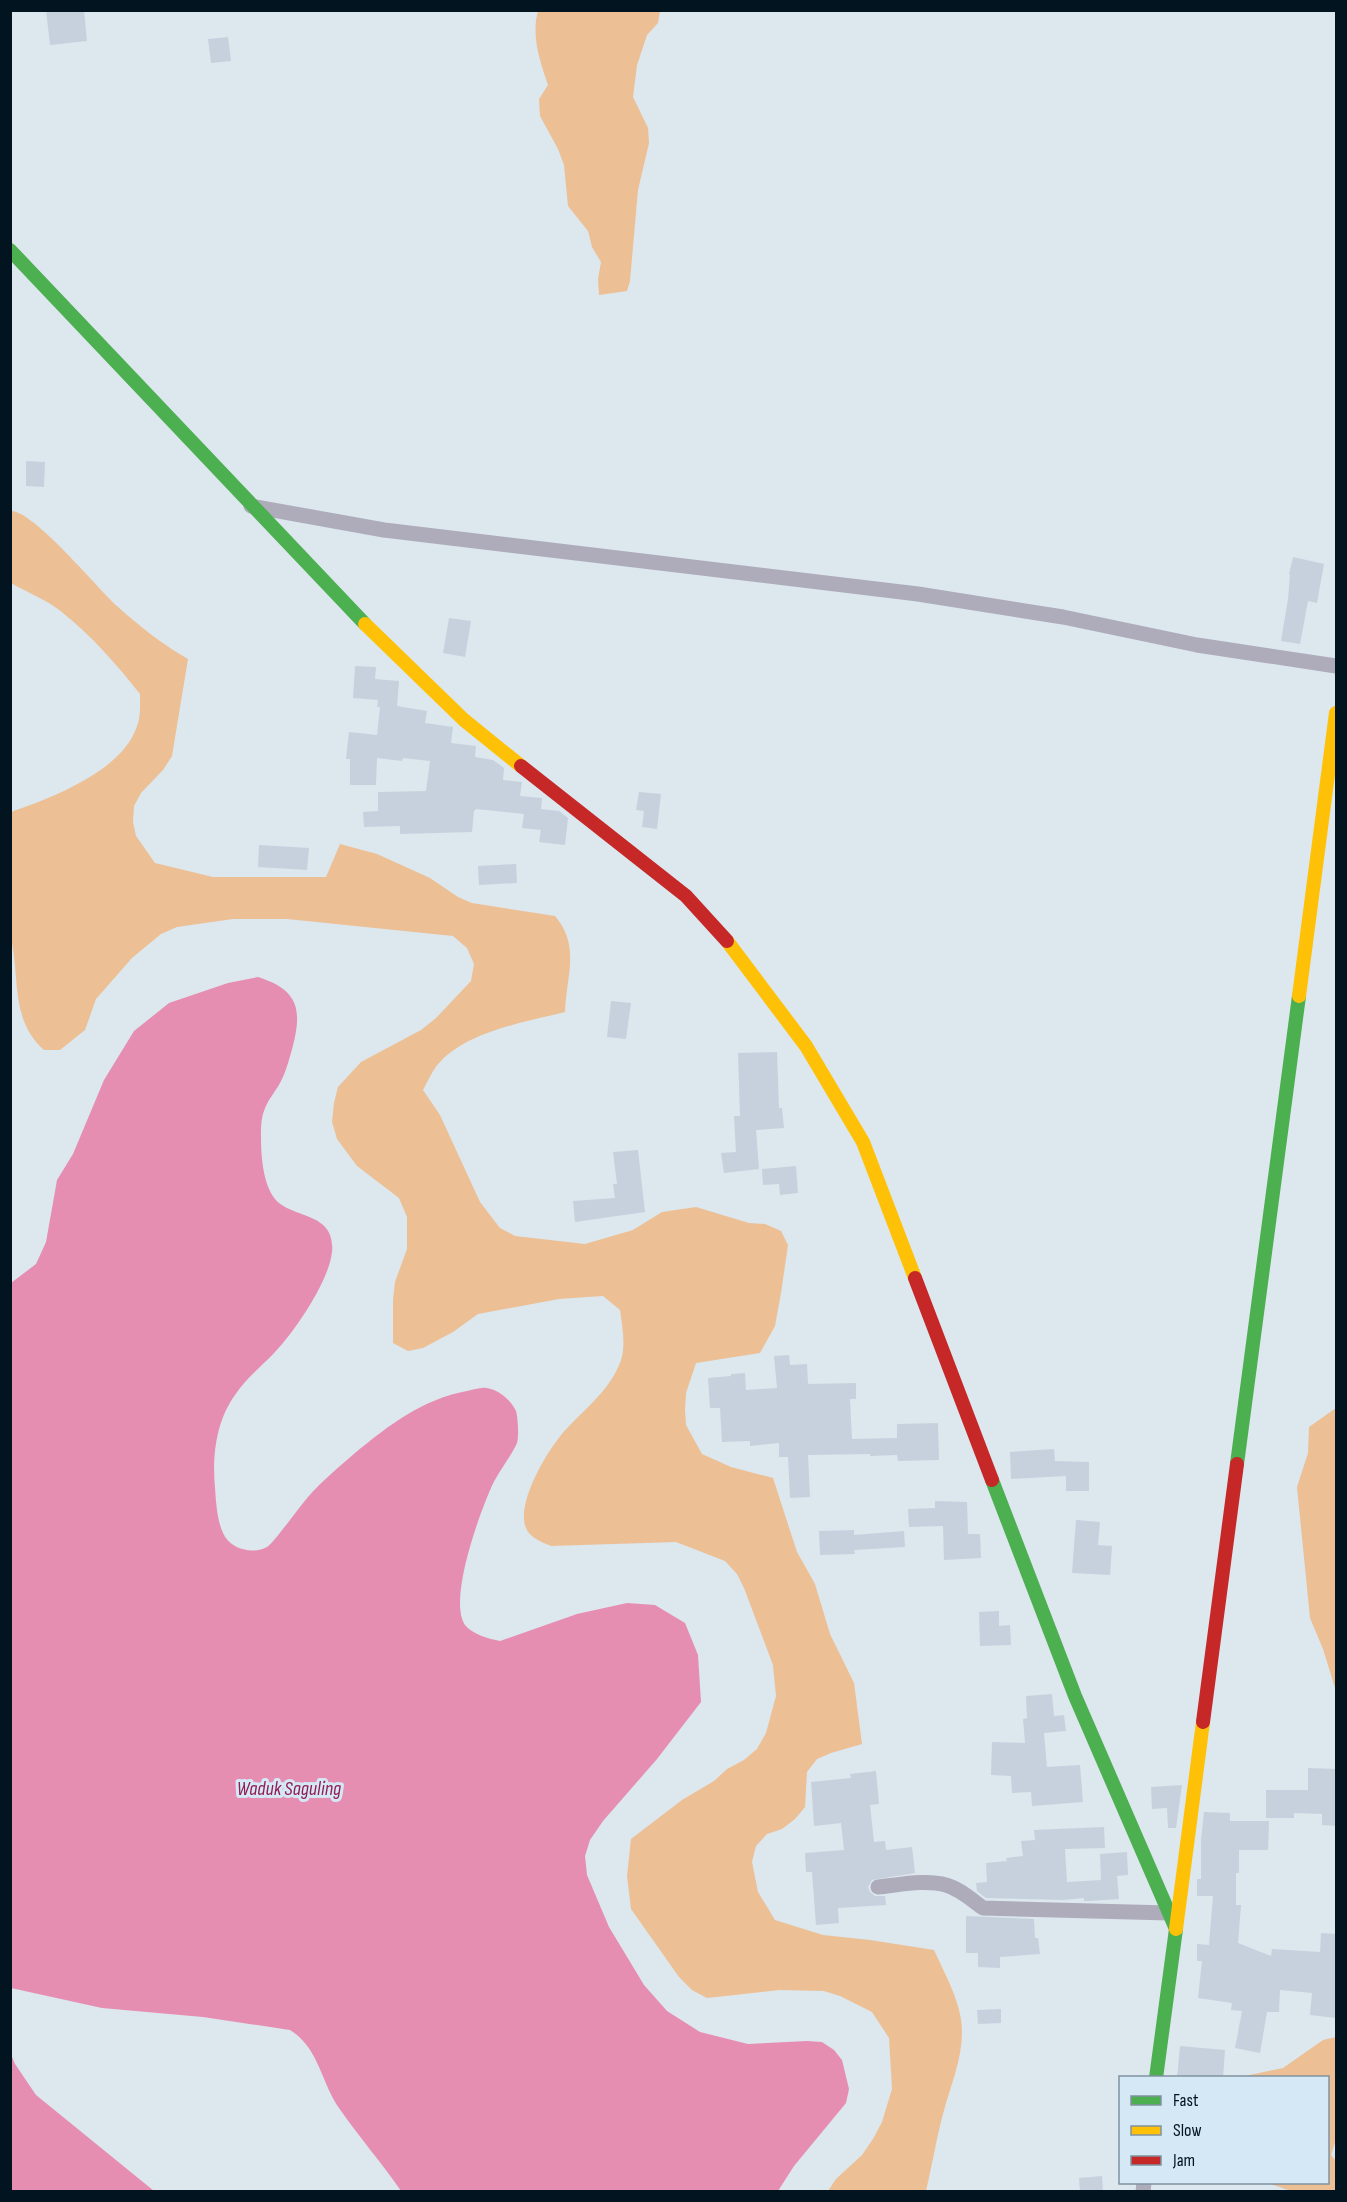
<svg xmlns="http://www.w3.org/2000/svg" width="1347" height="2202" font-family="'Sofia Sans Condensed',sans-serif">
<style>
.green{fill:#edbf95}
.water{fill:#e68db2}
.building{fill:#c7d1dd}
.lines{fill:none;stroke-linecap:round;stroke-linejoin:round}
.street{stroke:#aeacbb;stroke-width:15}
.fast{stroke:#4caf50;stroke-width:14}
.slow{stroke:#ffc107;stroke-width:14}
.jam{stroke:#c62828;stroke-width:14}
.labels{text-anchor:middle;stroke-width:6;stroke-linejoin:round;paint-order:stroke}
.water-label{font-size:20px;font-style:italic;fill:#931c52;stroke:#d4e8f6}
</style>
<rect width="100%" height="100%" fill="#dce7ee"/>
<g class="green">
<path d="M538 11H660L658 23 647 35 637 65 633 97 648 128 649 143 638 190 630 281 627 291 599 295 598 279 601 262 592 247 588 231 568 206 564 165 558 149 540 116 539 99 548 85C540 61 531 36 538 11Z"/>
<path d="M11 511C34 511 97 588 117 606 139 626 162 644 188 659L172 756 163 770 141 793 134 806 133 822 136 836 155 863 213 877H326L340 844 377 854 430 878 458 897 472 903 555 916C581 947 566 976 565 1012 525 1022 469 1031 440 1062 433 1069 428 1081 423 1090L440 1115 480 1202 500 1228 515 1236 585 1244 633 1230 662 1212 696 1207 749 1223 765 1224 781 1231 788 1245 781 1293 775 1326 760 1353 696 1363 686 1393 685 1410 686 1425 702 1454 731 1467 773 1478 797 1552 815 1584 830 1634 854 1683 862 1744 831 1753 817 1759 807 1772 805 1807 795 1819 782 1829 767 1834 756 1846 752 1862 758 1892 775 1920 823 1935 870 1940 934 1950C944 1972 957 1995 961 2019 966 2052 951 2083 943 2114 936 2140 932 2166 926 2191H828L836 2179 862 2155 873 2139 882 2122 892 2089 889 2038 872 2012 840 1996 824 1991 779 1990 707 1998 692 1990 679 1977 631 1909 627 1876 631 1839 682 1800 714 1781 727 1769 744 1760 757 1749 766 1733 776 1696 773 1665 744 1588 737 1574 725 1561 676 1542 551 1546C542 1542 530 1538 526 1528 516 1505 544 1457 558 1439 577 1414 610 1393 621 1360 626 1345 622 1325 620 1310L603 1296 559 1299 478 1314 453 1332 423 1348 408 1351 393 1343V1300L395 1282 407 1249V1217L399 1198 357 1166 337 1139 332 1122 334 1103 338 1087 361 1062 421 1030 436 1018 471 981 474 964 467 948 453 936 287 919H233L177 927 161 934 132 958 96 999 85 1030 60 1050H44C10 1020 20 978 11 938V812C51 798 123 771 137 726 141 716 140 705 140 694 118 666 92 636 63 613 48 600 28 593 11 583Z"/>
<path d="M1336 1408V1691L1323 1649 1310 1618 1297 1487 1308 1453 1309 1427Z"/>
<path d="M1336 2037V2139L1331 2155 1336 2161V2191H1291L1268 2183 1328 2182V2078L1244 2077 1245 2076 1283 2068 1323 2040Z"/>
</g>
<g class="water">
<path d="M258 977C302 991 302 1013 291 1053 288 1063 285 1074 280 1083 275 1092 267 1101 264 1111 261 1118 261 1129 261 1137 261 1156 263 1184 275 1199 291 1219 336 1211 332 1252 329 1281 295 1331 275 1352 262 1366 245 1379 235 1395 216 1421 212 1457 215 1488 216 1502 217 1520 223 1533 230 1549 252 1555 267 1547 273 1544 300 1506 308 1497 322 1481 339 1467 355 1453 389 1425 423 1399 467 1391 473 1390 481 1387 486 1388 498 1389 511 1400 516 1411 518 1418 519 1436 517 1443 512 1455 497 1474 491 1488 479 1515 448 1600 465 1625 472 1634 489 1639 500 1641L577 1614 627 1603 655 1605 685 1623 698 1655 701 1702 657 1759 603 1821 590 1840 585 1856 587 1875 609 1927 644 1985 667 2011 700 2032 748 2044 807 2041 822 2042 834 2050 842 2060 849 2089 846 2103 794 2166 778 2191H401C382 2163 359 2137 339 2108 321 2082 319 2048 290 2030L203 2017 102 2008 11 1988V1283L36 1264 46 1242 57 1180 73 1154 104 1080 134 1031 169 1003 228 983Z"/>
<path d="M10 2052 15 2064 36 2095 154 2191H11Z"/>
</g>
<g class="building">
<path d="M46 10H84L87 41 50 45Z"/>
<path d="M228 37 231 61 211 63 208 39Z"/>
<path d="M26 461 45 462 44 487 26 486Z"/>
<path d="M1293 557 1324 564 1317 603 1308 601 1300 644 1281 641 1288 599 1290 575 1289 574Z"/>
<path d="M449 618 471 621 465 657 443 653Z"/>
<path d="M355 666 376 667 375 679 399 681 397 706 427 711 425 723 453 727 451 743 476 746 475 757 493 760 504 768 503 780 522 782 520 796 542 798 541 809 559 811 568 818 565 845 539 842 541 830 522 828 524 814 476 809 474 811 472 832 400 834V826L364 827 363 812 378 811V792L426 791 430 761 403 758 402 761 377 758 376 785H350V759H346L349 732 377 735 380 707H377L378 700 353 698Z"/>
<path d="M639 792 661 794 657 829 642 827 644 811 636 810Z"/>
<path d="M259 845 309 848 307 870 258 867Z"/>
<path d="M516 864 517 883 479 885 478 866Z"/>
<path d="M611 1001 631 1003 626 1039 607 1037Z"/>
<path d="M777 1052 779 1108H782L784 1128 756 1130 759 1169 724 1173 721 1153 736 1152 734 1116H740L738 1053Z"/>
<path d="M638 1150 645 1212 575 1222 573 1201 615 1198 613 1184H617L613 1152Z"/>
<path d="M796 1166 798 1193 780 1195 779 1184 763 1185 762 1169Z"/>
<path d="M789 1355 790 1365 807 1364 808 1384 856 1383V1399H850L852 1439 897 1438V1424L938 1423 939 1460 898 1461 897 1455 870 1456V1454L808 1455 810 1497 790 1498 788 1457H779V1443L750 1446V1441L722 1442 720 1408H710L708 1378 731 1376V1374L745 1373 746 1390 777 1388 774 1356Z"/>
<path d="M1054 1449 1055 1461 1089 1462V1491H1066V1476L1011 1479 1010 1452Z"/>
<path d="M935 1501 967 1502 968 1534H980L981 1558 944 1560 943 1526 909 1527 908 1509 935 1508Z"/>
<path d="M1076 1520 1100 1522 1098 1545 1112 1546 1110 1575 1072 1573Z"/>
<path d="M854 1530V1535L904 1531 905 1547 854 1550 855 1554 820 1555 819 1531Z"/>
<path d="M999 1611V1626L1010 1625 1011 1645 980 1646 979 1612Z"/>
<path d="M1052 1694 1054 1716 1064 1715 1066 1731 1044 1733 1047 1767 1080 1765 1083 1802 1032 1806 1031 1792 1012 1793 1011 1776 991 1775 992 1742 1025 1743 1023 1719 1027 1718 1026 1696Z"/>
<path d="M1308 1768 1336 1769V1826L1322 1825V1814L1294 1813V1818H1266V1790H1308Z"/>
<path d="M876 1771 879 1804 870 1805 874 1842 885 1841 886 1850 912 1847 915 1873 872 1880 868 1887 870 1892 875 1896H885L886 1905 838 1908 839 1923 816 1925 812 1872H806L805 1853 844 1850 841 1823 814 1826 811 1782 851 1778 850 1774Z"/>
<path d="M1182 1785 1176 1828H1168L1167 1808 1152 1809 1151 1787Z"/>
<path d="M1204 1812 1230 1813V1821H1269L1268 1850H1239V1873H1236V1905H1241L1238 1943 1271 1956 1272 1949 1320 1952 1321 1933 1336 1934V2018L1310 2015 1312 1993 1280 1990 1279 2012H1267L1260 2053 1235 2048 1242 2011 1231 2010 1232 2003 1198 1998 1202 1961H1197V1944L1209 1945 1213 1896H1197V1879H1201V1840Z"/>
<path d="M1104 1827 1105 1848 1065 1849 1067 1882 1101 1880 1100 1854 1127 1852 1128 1875 1117 1876 1119 1899 1089 1901H1084V1898L1063 1900 986 1898 977 1891 976 1883 987 1882 986 1863 1007 1861 1006 1858 1023 1856 1021 1841 1035 1840 1034 1830Z"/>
<path d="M966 1916 1034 1919 1035 1938H1038L1040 1954 1000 1957V1968L978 1967V1953H966Z"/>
<path d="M1001 2009V2023L978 2024 977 2010Z"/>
<path d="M1180 2046 1225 2050 1223 2078H1177Z"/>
<path d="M1102 2176 1103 2192H1080L1079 2178Z"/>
</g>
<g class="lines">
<g class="street">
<path d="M251 506 384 530 918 594 1063 617 1197 645 1336 666"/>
<path d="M878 1887C899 1885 925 1879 946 1885 960 1889 972 1900 983 1908L1169 1913"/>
<path d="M1143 2192 1144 2182"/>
</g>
<g class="fast">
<path d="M10 250 365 624"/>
<path d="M1237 1464 1299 996"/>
<path d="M992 1480 1075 1696 1176 1929 1156 2078"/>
</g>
<g class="slow">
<path d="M365 624 464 720 521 766"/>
<path d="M727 941 806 1046 863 1142 915 1278"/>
<path d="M1299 996 1336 713"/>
<path d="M1176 1929 1203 1722"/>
</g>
<g class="jam">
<path d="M521 766 686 896 727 941"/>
<path d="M915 1278 992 1480"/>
<path d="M1203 1722 1237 1464"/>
</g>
</g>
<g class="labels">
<g class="water-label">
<text x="289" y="1795">Waduk Saguling</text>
</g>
</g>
<rect width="1347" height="2202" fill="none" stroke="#021420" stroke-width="24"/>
<rect x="1119" y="2076" width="210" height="108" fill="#d4e8f6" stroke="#8093a0" stroke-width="1.5"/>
<rect x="1131" y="2096" width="30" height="9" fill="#4caf50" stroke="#8093a0" stroke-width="1.5"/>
<text x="1173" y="2106" font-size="18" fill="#021420">Fast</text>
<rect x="1131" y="2126" width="30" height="9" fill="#ffc107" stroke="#8093a0" stroke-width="1.5"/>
<text x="1173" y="2136" font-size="18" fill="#021420">Slow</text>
<rect x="1131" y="2156" width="30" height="9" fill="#c62828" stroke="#8093a0" stroke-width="1.5"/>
<text x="1173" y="2166" font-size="18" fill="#021420">Jam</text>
</svg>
